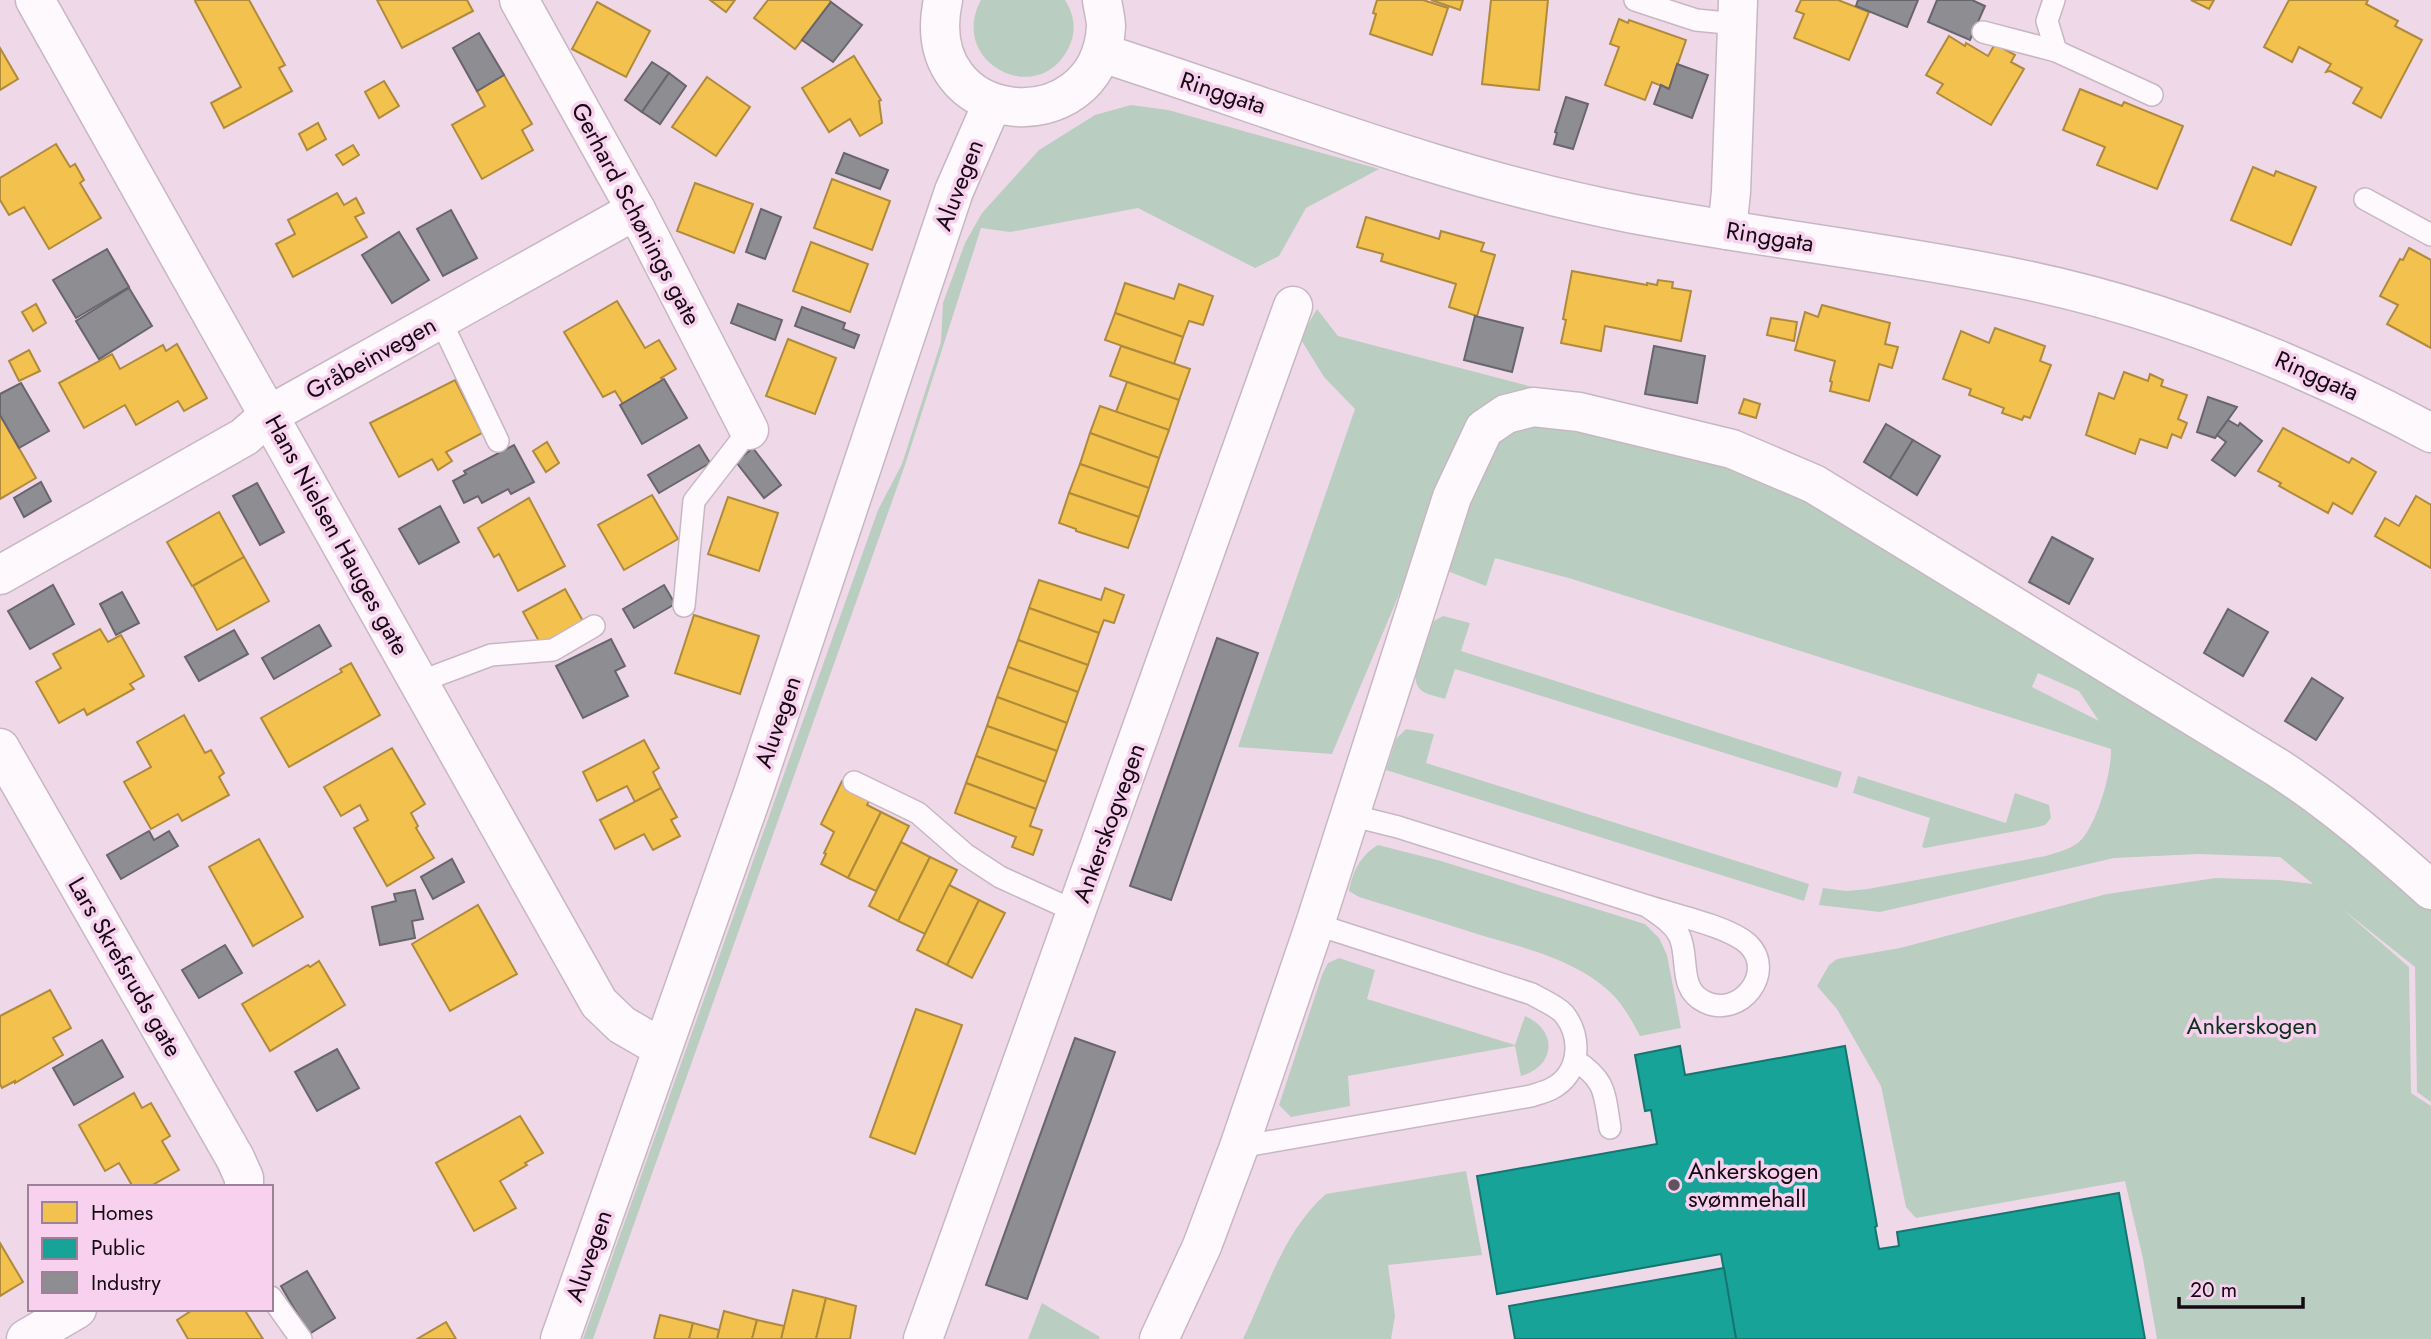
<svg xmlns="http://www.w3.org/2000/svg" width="2431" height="1339" font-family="Jost,sans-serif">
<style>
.green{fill:#b9cdc0;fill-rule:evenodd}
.homes{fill:#f2c14e;stroke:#b08a3c;stroke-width:2}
.public{fill:#17a398;stroke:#167570;stroke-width:2}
.industry{fill:#8d8d92;stroke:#69656c;stroke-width:2}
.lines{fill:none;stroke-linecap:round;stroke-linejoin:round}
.lane-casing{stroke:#c8b7c3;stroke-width:24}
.street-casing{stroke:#c8b7c3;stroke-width:41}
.secondary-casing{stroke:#c8b7c3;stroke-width:41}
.primary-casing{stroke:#c8b7c3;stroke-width:41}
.lane{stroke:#fdf9fc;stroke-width:21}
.street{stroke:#fdf9fc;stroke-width:38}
.secondary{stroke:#fdf9fc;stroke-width:38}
.primary{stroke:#fdf9fc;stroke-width:38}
.poi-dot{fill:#61525e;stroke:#f7d1ed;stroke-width:2.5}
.labels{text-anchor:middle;stroke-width:7;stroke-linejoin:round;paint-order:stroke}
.street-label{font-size:24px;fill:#150913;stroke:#f7d1ed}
.park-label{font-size:24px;fill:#0d311d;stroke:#f7d1ed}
.poi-label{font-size:24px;fill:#150913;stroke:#f7d1ed;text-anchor:start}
</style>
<rect width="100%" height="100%" fill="#efd9e9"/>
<g class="green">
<path d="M981 0H1065C1074 14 1077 31 1069 47 1039 110 947 63 981 0Z"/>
<path d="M1131 105 1168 110 1379 169 1306 208 1279 256 1255 268 1138 208 1010 232 981 228 905 465 593 1339H583L878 510 902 464 941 342 943 303 965 243 982 213 1039 150 1095 115Z"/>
<path d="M1317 309 1338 336 1544 390 1445 485 1332 754 1238 747 1355 409 1324 377 1300 338Z"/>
<path d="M1524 422 1570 428 1710 459 1760 476 1829 513 2287 788 2431 905V1102L2417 1092 2415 967 2341 908 2409 967 2411 1093 2431 1106V1339H2157L2143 1259 2125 1181 1916 1218 1906 1207 1881 1086 1837 1009 1817 986 1829 965 1837 959 1900 948 2107 894 2216 878 2279 880 2313 884 2280 857 2198 854 2114 858 1880 912 1819 905 1823 888 1846 891 1868 889 2046 856C2058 852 2073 849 2082 839 2097 822 2112 772 2111 749L1572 579 1495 558 1486 586 1440 568 1490 440ZM2038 673 2079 691 2099 721 2032 687Z"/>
<path d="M1443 616 1470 623 1461 651 1842 772 1837 788 1455 669 1445 699C1437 696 1424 695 1419 688 1409 677 1424 642 1429 628L1432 622Z"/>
<path d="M1406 729 1434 734 1426 763 1809 884 1804 901 1386 770 1396 739Z"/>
<path d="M1858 776 2006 823 2015 793 2049 805 2051 818 2045 825 2038 827 1925 848 1922 847 1930 818 1853 793Z"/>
<path d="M1378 845 1441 861 1645 924 1659 938 1667 955 1681 1028 1640 1036C1632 1021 1623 1004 1610 992 1575 959 1521 947 1477 934 1438 921 1398 909 1359 897L1349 891C1353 871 1360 856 1378 845Z"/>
<path d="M1339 958 1375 970 1367 999 1515 1045 1525 1016C1558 1030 1556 1066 1521 1076L1515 1046 1348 1076 1350 1106 1291 1117 1279 1105 1322 975 1328 963Z"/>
<path d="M1466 1171 1482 1255 1388 1265 1395 1316 1391 1339H1243C1267 1290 1284 1230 1326 1194Z"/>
<path d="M1042 1303 1100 1337 1099 1339H1028Z"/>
</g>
<g class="homes">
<path d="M197 0H249L285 65 279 68 292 91 224 128 211 103 241 87 195 1Z"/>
<path d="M377 0H467L473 11 402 48Z"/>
<path d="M710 0H735L726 12Z"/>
<path d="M768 0H829L831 2 795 49 754 18Z"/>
<path d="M1377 0H1423L1448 8 1432 55 1370 34 1376 14 1373 13Z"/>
<path d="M1431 0H1463L1460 10Z"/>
<path d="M1491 0H1548L1539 90 1482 84Z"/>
<path d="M1801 0H1838L1869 12 1849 60 1794 38 1804 14 1796 11Z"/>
<path d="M2191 0H2214L2209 9Z"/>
<path d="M2289 0H2368L2366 4 2398 21 2395 26 2422 40 2381 118 2353 103 2362 88 2330 71 2326 72 2331 64 2299 47 2292 62 2264 47Z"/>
<path d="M597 2 650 31 626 77 572 49Z"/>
<path d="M1619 19 1628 23 1629 20 1686 40 1669 89 1652 82 1645 100 1605 85 1619 47 1610 44Z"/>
<path d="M1949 36 1965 46 1966 43 1988 56 1995 44 2015 55 2011 62 2024 69 1991 125 1937 93 1943 84 1926 75Z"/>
<path d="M0 48 18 79 0 90Z"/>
<path d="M854 56 881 100 879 101 882 123 860 136 850 119 829 132 802 88Z"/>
<path d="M504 75 532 124 522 130 533 150 482 179 452 125 485 106 477 91Z"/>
<path d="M707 77 750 107 716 156 672 127Z"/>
<path d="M384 81 399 106 379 118 365 92Z"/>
<path d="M2080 89 2122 106 2124 102 2183 126 2157 189 2097 165 2105 147 2063 130Z"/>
<path d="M318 123 326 139 307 150 299 134Z"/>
<path d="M56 144 70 167 75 164 84 180 80 183 101 218 49 249 24 207 9 215 0 200V178Z"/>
<path d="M353 145 359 155 343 165 336 155Z"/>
<path d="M2253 167 2274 176 2276 171 2316 187 2291 245 2231 220Z"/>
<path d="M832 179 890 201 872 250 814 228Z"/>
<path d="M695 183 753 204 734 253 677 231Z"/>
<path d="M337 193 344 205 356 198 364 213 355 217 367 237 293 277 276 244 295 234 288 220Z"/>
<path d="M1366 217 1439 239 1441 231 1484 243 1481 251 1495 255 1477 316 1449 307 1456 284 1381 261 1383 254 1357 247Z"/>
<path d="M811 242 868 264 850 312 793 291Z"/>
<path d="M2409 248 2431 260V348L2387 324 2398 305 2380 296 2400 259 2403 260Z"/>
<path d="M1572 271 1647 285V283L1657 285 1658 280 1673 282 1672 288 1691 291 1681 341 1605 326 1601 351 1561 343 1566 320 1563 319Z"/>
<path d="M1125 283 1174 299 1179 284 1213 296 1203 325 1189 321 1183 337 1115 313Z"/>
<path d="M617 301 645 348 659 340 676 369 661 378 663 380 623 404 615 391 603 397 564 332Z"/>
<path d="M36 304 46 323 33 331 22 312Z"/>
<path d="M1822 305 1890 323 1885 344 1898 347 1892 368 1879 364 1869 401 1830 391 1832 382 1830 381 1835 361 1795 350 1805 312 1818 317Z"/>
<path d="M1115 313 1183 337 1174 364 1105 340Z"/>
<path d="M1771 318 1797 322 1794 341 1767 335Z"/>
<path d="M1995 328 2045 346 2040 361 2051 365 2030 418 2024 416 2022 420 2002 413 2004 408 1969 395 1971 389 1943 379 1961 331 1989 343Z"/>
<path d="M788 339 836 358 815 414 766 396Z"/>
<path d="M177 344 207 398 184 411 178 401 136 425 125 405 84 428 59 383 112 354 120 369 163 345 166 351Z"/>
<path d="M1121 346 1190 369 1179 400 1110 376Z"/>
<path d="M29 350 40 371 19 381 9 361Z"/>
<path d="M2124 372 2148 381 2150 374 2163 380 2161 386 2187 395 2178 419 2187 423 2181 438 2172 434 2167 448 2140 439 2135 454 2086 435 2099 393 2114 399Z"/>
<path d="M455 380 482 433 446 452 452 461 438 470 432 459 399 477 370 423Z"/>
<path d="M1127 382 1179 400 1169 430 1116 412Z"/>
<path d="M1744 399 1760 404 1756 418 1739 413Z"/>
<path d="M1100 406 1169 430 1159 458 1090 433Z"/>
<path d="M0 415 36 478 0 499Z"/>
<path d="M2283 428 2349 463 2352 458 2376 472 2352 514 2333 503 2328 513 2279 486 2281 483 2258 471Z"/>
<path d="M1090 433 1159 458 1149 488 1080 464Z"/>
<path d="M547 442 559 463 546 472 533 451Z"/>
<path d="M1080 464 1149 488 1139 517 1069 493Z"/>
<path d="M1069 493 1139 517 1128 548 1076 531V529L1059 523Z"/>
<path d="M652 495 678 539 624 570 598 525Z"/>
<path d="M2416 496 2431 505V568L2375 536 2385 518 2399 526Z"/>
<path d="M728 497 778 513 759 571 708 554Z"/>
<path d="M529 498 565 566 518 591 499 554 494 557 478 528Z"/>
<path d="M219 512 244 557 192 586 167 542Z"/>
<path d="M244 557 269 601 217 630 193 586Z"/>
<path d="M1039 580 1101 600 1105 588 1124 595 1114 623 1104 620 1099 633 1029 608Z"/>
<path d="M565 589 583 621 541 645 523 612Z"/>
<path d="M1029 608 1099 633 1088 665 1018 640Z"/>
<path d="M694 615 759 636 740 694 675 673Z"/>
<path d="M100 629 108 642 121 635 144 676 130 684 134 689 87 715 84 709 59 723 36 682 61 668 53 654Z"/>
<path d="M1018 640 1088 665 1078 692 1008 667Z"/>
<path d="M351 663 380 715 289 767 261 718 342 672 340 669Z"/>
<path d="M1008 667 1078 692 1067 723 997 697Z"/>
<path d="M997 697 1067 723 1057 751 987 726Z"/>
<path d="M184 715 205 753 211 750 224 773 219 777 229 795 182 821 178 814 151 829 124 782 151 767 137 742Z"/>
<path d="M987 726 1057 751 1046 782 976 756Z"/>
<path d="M644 740 659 768 653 772 661 788 635 802 627 786 597 801 583 772Z"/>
<path d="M392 748 425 804 411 813 418 826 416 828 434 858 387 886 354 828 368 820 360 805 341 816 324 787Z"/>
<path d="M976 756 1046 782 1036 809 966 783Z"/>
<path d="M842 781 872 795 867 805 881 812 848 878 821 864 826 854 824 853 834 832 821 824Z"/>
<path d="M966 783 1036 809 1030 826 1042 830 1033 855 1012 847 1016 837 955 813Z"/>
<path d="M661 788 677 817 671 820 680 836 653 850 644 834 615 849 600 820Z"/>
<path d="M881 812 909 826 876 891 848 878Z"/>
<path d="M259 839 303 917 253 946 209 867Z"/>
<path d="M901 842 930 857 898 921 869 906Z"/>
<path d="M930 857 957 870 925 934 898 921Z"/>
<path d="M949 885 979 900 947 965 917 950Z"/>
<path d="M979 900 1005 913 972 978 947 965Z"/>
<path d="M478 905 517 974 450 1011 412 944Z"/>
<path d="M319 961 345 1005 270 1051 242 1004 308 965 310 967Z"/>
<path d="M50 990 71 1028 53 1038 63 1055 15 1083V1081L2 1088 0 1084V1016Z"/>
<path d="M916 1009 962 1025 915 1154 870 1137Z"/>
<path d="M134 1093 142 1108 151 1103 170 1136 162 1141 179 1170 149 1187H133L119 1163 105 1171 79 1125Z"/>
<path d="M520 1116 543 1153 525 1163 527 1165 500 1181 516 1208 474 1231 436 1163Z"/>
<path d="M0 1243 23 1282 0 1296Z"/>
<path d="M793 1290 826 1298 816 1339H781Z"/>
<path d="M826 1298 856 1306 850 1339H816Z"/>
<path d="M194 1309H244L263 1339H188L177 1320Z"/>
<path d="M724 1311 757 1320 752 1339H717Z"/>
<path d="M660 1315 693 1323 689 1339H654Z"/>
<path d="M757 1320 784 1326 781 1339H752Z"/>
<path d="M446 1322 456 1339H417Z"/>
<path d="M693 1323 719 1330 717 1339H689Z"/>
</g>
<g class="public">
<path d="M1680 1046 1685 1075 1845 1046 1877 1226 1875 1227 1879 1249 1899 1246 1897 1232 2119 1193 2145 1339H1736L1721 1254 1497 1294 1477 1176 1657 1144 1651 1110 1645 1111 1635 1055Z"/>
<path d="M1724 1268 1736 1339H1515L1509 1306Z"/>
</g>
<g class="industry">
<path d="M1858 0H1918L1907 27 1856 6Z"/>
<path d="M1937 0H1972L1985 6 1970 40 1928 22Z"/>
<path d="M831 2 862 25 833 62 802 40Z"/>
<path d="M479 33 504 75 477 91 453 48Z"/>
<path d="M652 62 669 73 642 112 625 100Z"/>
<path d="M1677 64 1708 75 1692 118 1654 104 1661 85 1669 89Z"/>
<path d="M669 73 686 86 660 124 642 112Z"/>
<path d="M1566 97 1588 104 1573 149 1554 144 1557 133 1555 132Z"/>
<path d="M844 153 888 170 880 189 836 173Z"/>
<path d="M761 209 781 217 765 259 746 252Z"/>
<path d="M451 210 477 258 443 276 417 229Z"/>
<path d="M399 232 429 280 392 303 362 255Z"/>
<path d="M107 249 129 287 76 318 53 280Z"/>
<path d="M129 288 152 326 99 359 76 321Z"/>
<path d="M738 304 782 320 775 340 731 323Z"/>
<path d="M802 307 845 323 843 329 859 335 854 348 795 326Z"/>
<path d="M1475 316 1523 328 1512 372 1464 360Z"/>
<path d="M1654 346 1705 356 1697 403 1645 394Z"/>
<path d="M664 379 687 418 642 444 620 405Z"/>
<path d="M21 383 49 431 19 448 0 415V394Z"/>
<path d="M2208 397 2237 407 2215 438 2197 432Z"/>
<path d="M2228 420 2238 426 2240 423 2262 441 2235 476 2212 460 2226 442 2217 435Z"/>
<path d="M1886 424 1913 440 1890 478 1864 462Z"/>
<path d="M1913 440 1940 456 1917 495 1890 478Z"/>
<path d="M514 445 534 482 511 494 508 489 482 503 478 496 464 503 453 481 466 474 464 471Z"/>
<path d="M699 445 710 463 659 493 648 475Z"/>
<path d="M753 448 781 485 764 498 736 462Z"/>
<path d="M41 482 51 501 24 517 14 498Z"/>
<path d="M257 483 284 532 260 545 233 496Z"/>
<path d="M440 506 459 542 419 564 399 529Z"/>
<path d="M2052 537 2093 559 2069 604 2029 582Z"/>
<path d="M53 585 74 624 30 649 8 611Z"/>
<path d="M664 585 675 604 634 628 623 609Z"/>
<path d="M122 592 139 623 116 635 100 604Z"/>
<path d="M2228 609 2268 632 2243 676 2204 653Z"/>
<path d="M319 625 331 646 274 679 262 658Z"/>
<path d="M234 630 248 654 199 681 185 657Z"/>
<path d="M1217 638 1258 653 1171 900 1130 886Z"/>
<path d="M611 639 625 666 615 671 628 696 583 718 556 666Z"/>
<path d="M2312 678 2343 698 2316 740 2285 721Z"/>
<path d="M149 831 154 840 169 831 178 846 121 879 107 855Z"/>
<path d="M452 859 464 882 433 899 421 877Z"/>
<path d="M415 890 423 919 412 921 415 938 380 945 372 907 396 901 394 894Z"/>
<path d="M225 945 242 973 199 998 182 970Z"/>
<path d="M1075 1038 1115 1052 1027 1299 986 1285Z"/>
<path d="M102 1040 123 1077 74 1105 53 1068Z"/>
<path d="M337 1049 359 1088 317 1111 295 1072Z"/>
<path d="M307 1271 335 1318 309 1334 281 1286Z"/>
</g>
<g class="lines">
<g class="lane-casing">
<g id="lane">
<path d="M1635 0 1696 20 1737 24"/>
<path d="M2054 0 2047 21 2056 51"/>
<path d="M1983 32 2056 51 2152 95"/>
<path d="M2365 199 2431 235"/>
<path d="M440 319 498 441"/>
<path d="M684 606 694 501 749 430"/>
<path d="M419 682 491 655 553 650 594 626"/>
<path d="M854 782 918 813 965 854 1000 877 1077 912"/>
<path d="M1350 815 1398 827 1647 906C1659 915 1672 922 1679 935 1690 957 1677 989 1705 1002 1740 1019 1777 972 1748 944 1728 926 1674 915 1647 906"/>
<path d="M1575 1060C1607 1081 1604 1093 1610 1128"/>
<path d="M1239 1147 1531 1096C1537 1094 1545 1092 1551 1089 1580 1074 1583 1038 1564 1014 1557 1006 1542 1000 1532 994L1315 924"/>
<path d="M271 1297 301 1339"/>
</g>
</g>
<g class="street-casing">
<g id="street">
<path d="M35 0 599 1003 622 1025 662 1048"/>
<path d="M519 0 636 210 749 430"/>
<path d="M1727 230 1731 192 1738 0"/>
<path d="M0 575 244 437 269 415 636 210"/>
<path d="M0 748 235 1158 244 1178V1187"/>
<path d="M26 1339 77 1309"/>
<path d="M923 1339 1293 306"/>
<path d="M1159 1339 1202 1246 1239 1147 1315 924 1452 497 1484 429 1506 414 1533 407 1579 412 1732 449 1814 484 2278 768C2333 804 2382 846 2431 890"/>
</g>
</g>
<g class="secondary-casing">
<path id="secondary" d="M560 1339 754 790 954 191 992 104"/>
</g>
<g class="primary-casing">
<g id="primary">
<path d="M943 0C915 130 1099 145 1106 27 1106 18 1103 8 1102 0"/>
<path d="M1102 53C1276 109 1448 178 1629 213 1759 238 1891 252 2021 279 2166 309 2301 363 2431 433"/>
</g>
</g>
<use href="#lane" class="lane"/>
<use href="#street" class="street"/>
<use href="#secondary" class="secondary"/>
<use href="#primary" class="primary"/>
</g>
<circle class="poi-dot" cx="1674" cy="1185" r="7"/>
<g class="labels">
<g class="street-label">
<text transform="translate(1223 93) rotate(18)" y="8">Ringgata</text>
<text transform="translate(959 185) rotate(-69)" y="8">Aluvegen</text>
<text transform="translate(636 214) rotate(62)" y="8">Gerhard Schønings gate</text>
<text transform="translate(1770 237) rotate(9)" y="8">Ringgata</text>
<text transform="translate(371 358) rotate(-29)" y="8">Gråbeinvegen</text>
<text transform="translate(2317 376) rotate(24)" y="8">Ringgata</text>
<text transform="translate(337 535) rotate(61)" y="8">Hans Nielsen Hauges gate</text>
<text transform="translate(778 722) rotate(-71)" y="8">Aluvegen</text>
<text transform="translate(1109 823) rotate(-70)" y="8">Ankerskogvegen</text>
<text transform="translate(125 967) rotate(60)" y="8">Lars Skrefsruds gate</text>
<text transform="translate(589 1256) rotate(-71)" y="8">Aluvegen</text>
</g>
<g class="park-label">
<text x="2252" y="1034">Ankerskogen</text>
</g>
<g class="poi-label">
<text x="1688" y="1179">Ankerskogen<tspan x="1688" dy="28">svømmehall</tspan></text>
</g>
</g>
<rect x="28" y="1185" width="245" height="126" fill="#f7d1ed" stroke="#9d8196" stroke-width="2"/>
<rect x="42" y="1202" width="35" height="21" fill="#f2c14e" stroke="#9d8196" stroke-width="2"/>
<text x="91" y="1220" font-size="21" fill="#150913">Homes</text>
<rect x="42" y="1238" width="35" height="21" fill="#17a398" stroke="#9d8196" stroke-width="2"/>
<text x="91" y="1255" font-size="21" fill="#150913">Public</text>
<rect x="42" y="1272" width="35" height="21" fill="#8d8d92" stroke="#9d8196" stroke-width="2"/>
<text x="91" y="1290" font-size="21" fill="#150913">Industry</text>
<path d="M2179 1297v10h124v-10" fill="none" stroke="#150913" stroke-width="3.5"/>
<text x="2190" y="1297" font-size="21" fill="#150913" stroke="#f7d1ed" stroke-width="5" paint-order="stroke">20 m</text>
</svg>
